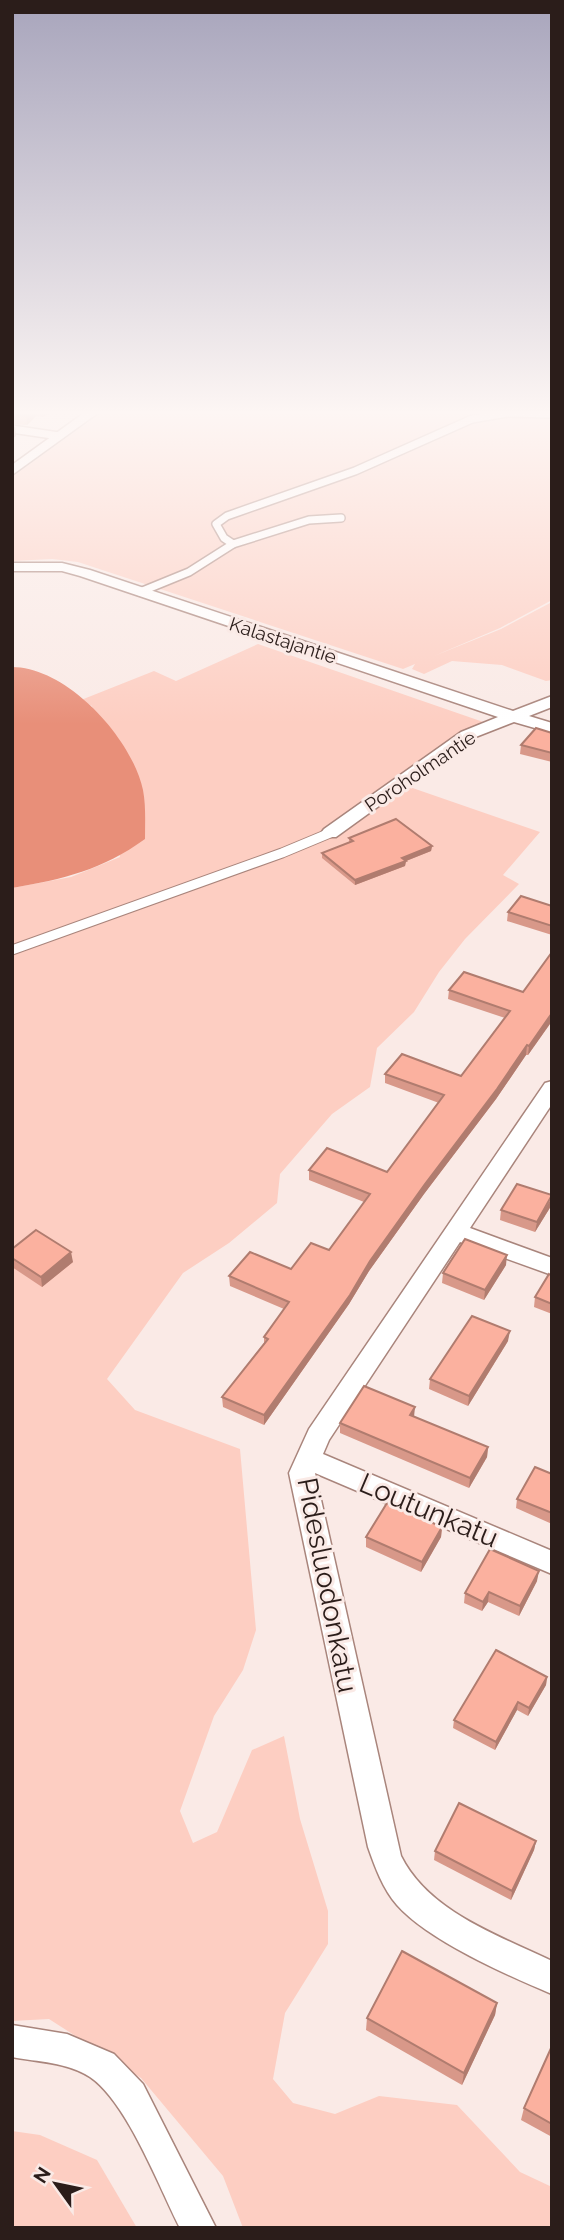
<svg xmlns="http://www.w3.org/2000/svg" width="564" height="2240" font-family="Raleway,sans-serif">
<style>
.green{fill:#fdcec2}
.water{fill:#e88f79}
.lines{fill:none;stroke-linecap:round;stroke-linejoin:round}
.lane-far1-casing{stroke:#a9857c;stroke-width:10}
.lane-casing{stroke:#a9857c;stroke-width:11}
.street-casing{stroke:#a9857c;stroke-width:3}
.lane-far1{stroke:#fff;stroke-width:7}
.lane{stroke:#fff;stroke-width:9}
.street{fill:#fff;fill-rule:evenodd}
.wall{fill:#d89889}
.shaded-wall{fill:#b07c6f}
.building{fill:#fbb19f;stroke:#b07c6f;stroke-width:2}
.labels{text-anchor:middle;stroke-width:6;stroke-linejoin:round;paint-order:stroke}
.far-street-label{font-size:19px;fill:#2b1d1a;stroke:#faeae6}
.near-street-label{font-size:28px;fill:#2b1d1a;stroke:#faeae6}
</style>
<rect width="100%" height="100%" fill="#faeae6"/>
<g class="green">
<path d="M105 410H552V600L500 628 434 656 501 629 552 602V680L546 681 502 665 452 661 424 674 412 669 415 664 403 669 78 562 52 559 12 561V477Z"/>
<path d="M258 644 492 725 401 784 540 832 503 875 519 884 465 939 439 972 414 1012 377 1048 370 1087 332 1114 280 1174 277 1203 229 1243 183 1273 107 1379 135 1410 240 1449 256 1630 243 1670 214 1716 180 1811 193 1843 217 1832 252 1750 284 1736 300 1819 328 1911V1944L285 2013 273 2079 293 2103 335 2114 379 2096 457 2105 520 2172 552 2187V2228H243L223 2176 141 2078 49 2019 12 2021V888L71 877 120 857 92 706 81 700 154 671 176 681Z"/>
<path d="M12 2131 40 2135 97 2160 137 2228H12Z"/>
</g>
<path class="water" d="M12 667C67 667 132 738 143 790 146 806 145 823 145 839 102 870 64 879 12 888Z"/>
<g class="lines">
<g class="lane-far1-casing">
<g id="lane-far1">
<path d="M12 429 59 436"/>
<path d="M233 544 309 520 341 518"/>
<path d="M140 592 189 572 233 544 224 538 216 524 227 516 355 471 472 419 507 413 552 414"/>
</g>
</g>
<g class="lane-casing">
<path id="lane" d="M12 950 282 853 330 833"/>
</g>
<g class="street-casing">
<g id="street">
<path d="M88 410H102L12 475V465Z"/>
<path d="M12 563H62L90 570 513 711 552 696V707L529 716 552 723V733L514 722 473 738 336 837H324L321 833 324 829 461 732 498 717 80 576 62 571H12Z"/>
<path d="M552 1081V1104L470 1228 552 1258V1275L460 1242 329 1440 323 1454 552 1551V1574L315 1473 401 1856C429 1912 498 1935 552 1961V1994C507 1975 429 1941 397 1905 383 1889 375 1867 368 1847L289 1473 309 1429 545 1083Z"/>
<path d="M12 2025 67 2034 114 2054 143 2084 216 2228H180C159 2187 127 2102 90 2077 67 2062 38 2062 12 2057Z"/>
</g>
</g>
<use href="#lane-far1" class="lane-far1"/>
<use href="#lane" class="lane"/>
<use href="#street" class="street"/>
</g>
<g class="wall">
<path d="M12 410H53L43 417 36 416 27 425 12 424Z"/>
<path d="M552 733V762L520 754 521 745Z"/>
<path d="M349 838 432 846 431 851 406 861 405 866 355 885 322 858V853L349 843Z"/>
<path d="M552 906V935L507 921 508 912Z"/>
<path d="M552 952V1021L528 1055H526L496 1099 424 1194 369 1271 349 1304 264 1425 223 1407 222 1397 264 1343V1337L284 1309 230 1286 229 1276 291 1269 329 1250 364 1202 309 1180V1170L387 1172 439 1103 385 1083V1074L461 1076 505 1018 448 999 449 990 523 992Z"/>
<path d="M551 1206 535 1232 500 1220 501 1210Z"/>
<path d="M12 1249 73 1262 42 1287 12 1267Z"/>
<path d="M506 1265 484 1300 442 1283 443 1273Z"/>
<path d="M552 1276V1314L534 1307 535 1297Z"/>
<path d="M508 1341 468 1406 429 1389 430 1379Z"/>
<path d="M414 1417 488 1447 487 1457 469 1488 340 1433V1423Z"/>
<path d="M552 1474V1524L516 1508 517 1499Z"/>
<path d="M442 1527 441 1537 421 1572 366 1547V1537Z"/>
<path d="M537 1581 519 1616 488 1602 482 1611 464 1603 465 1593Z"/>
<path d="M547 1677 546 1685 528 1716 517 1710 495 1750 453 1728 454 1720Z"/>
<path d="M536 1841 534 1850 511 1900 434 1860 435 1851Z"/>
<path d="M497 2003 495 2015 462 2085 366 2030 367 2018Z"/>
<path d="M552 2046V2137L521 2120 524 2108Z"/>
</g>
<g class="shaded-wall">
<path d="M32 410H36V416L27 425 26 415Z"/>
<path d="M43 410H53L43 417Z"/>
<path d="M15 426 16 436 12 439V429Z"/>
<path d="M432 846 431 851 406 861 405 866 355 885V880L402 858Z"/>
<path d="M552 1013V1021L528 1055 529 1046Z"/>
<path d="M527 1045 526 1055 496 1099 424 1194 369 1271 349 1304 264 1425V1415L370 1261 425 1184Z"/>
<path d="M552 1197 551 1206 535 1232 537 1222Z"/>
<path d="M71 1252 73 1262 42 1287 41 1277Z"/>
<path d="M507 1255 506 1265 484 1300 485 1290Z"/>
<path d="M510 1331 508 1341 468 1406 469 1396Z"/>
<path d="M415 1407 414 1417 410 1415Z"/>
<path d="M488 1447 487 1457 469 1488 470 1478Z"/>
<path d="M442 1527 441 1537 421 1572 422 1562Z"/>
<path d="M539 1571 537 1581 519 1616 520 1606Z"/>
<path d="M489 1592 488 1602 482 1611 483 1602Z"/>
<path d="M547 1677 546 1685 528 1716 529 1708Z"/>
<path d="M518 1702 517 1710 495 1750 496 1742Z"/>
<path d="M536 1841 534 1850 511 1900 512 1891Z"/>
<path d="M497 2003 495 2015 462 2085 464 2073Z"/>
</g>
<g class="building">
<path d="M12 410H32L26 415 12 414Z"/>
<path d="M536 728 552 733V753L521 745Z"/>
<path d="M396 819 432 846 402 858 406 861 355 880 322 853 353 841 349 838Z"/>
<path d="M521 896 552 906V926L508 912Z"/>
<path d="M552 952V1013L529 1046 527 1045 497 1089 425 1184 370 1261 350 1295 264 1415 222 1397 268 1339 264 1337 289 1302 229 1276 250 1252 291 1269 311 1243 329 1250 370 1194 309 1170 327 1148 387 1172 444 1095 385 1074 402 1054 461 1076 510 1011 449 990 464 972 523 992Z"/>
<path d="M517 1184 552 1195 537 1222 501 1210Z"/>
<path d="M36 1230 71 1252 41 1277 12 1258V1249Z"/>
<path d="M465 1239 507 1255 485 1290 443 1273Z"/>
<path d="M549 1274 552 1276V1304L535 1297Z"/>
<path d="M472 1316 510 1331 469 1396 430 1379Z"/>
<path d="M364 1386 415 1407 410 1415 488 1447 470 1478 340 1423Z"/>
<path d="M535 1467 552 1474V1513L517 1499Z"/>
<path d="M387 1503 442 1527 422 1562 366 1537Z"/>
<path d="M490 1549 539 1571 520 1606 489 1592 483 1602 465 1593Z"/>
<path d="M496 1650 547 1677 529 1708 518 1702 496 1742 454 1720Z"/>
<path d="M459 1803 536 1841 512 1891 435 1851Z"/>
<path d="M402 1951 497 2003 464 2073 367 2018Z"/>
<path d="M552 2046V2124L524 2108Z"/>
</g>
<linearGradient id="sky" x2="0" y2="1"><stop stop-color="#a8a5bc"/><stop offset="0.57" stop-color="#fdf6f4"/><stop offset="1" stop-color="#fdf6f4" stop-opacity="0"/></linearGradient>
<rect width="564" height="724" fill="url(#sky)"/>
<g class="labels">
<g class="far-street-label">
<text transform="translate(283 640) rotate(18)" y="7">Kalastajantie</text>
<text transform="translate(420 771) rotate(-34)" y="7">Poroholmantie</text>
</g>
<g class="near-street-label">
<text transform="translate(429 1510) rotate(23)" y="10">Loutunkatu</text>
<text transform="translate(328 1585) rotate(79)" y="10">Pidesluodonkatu</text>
</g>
</g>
<rect width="564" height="2240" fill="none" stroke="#2b1d1a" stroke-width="28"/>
<g transform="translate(56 2184) rotate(303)" stroke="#faeae6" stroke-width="5" paint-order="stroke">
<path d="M0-5L12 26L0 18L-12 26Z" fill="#2b1d1a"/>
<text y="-10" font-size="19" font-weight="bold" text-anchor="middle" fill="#2b1d1a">N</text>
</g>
</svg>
